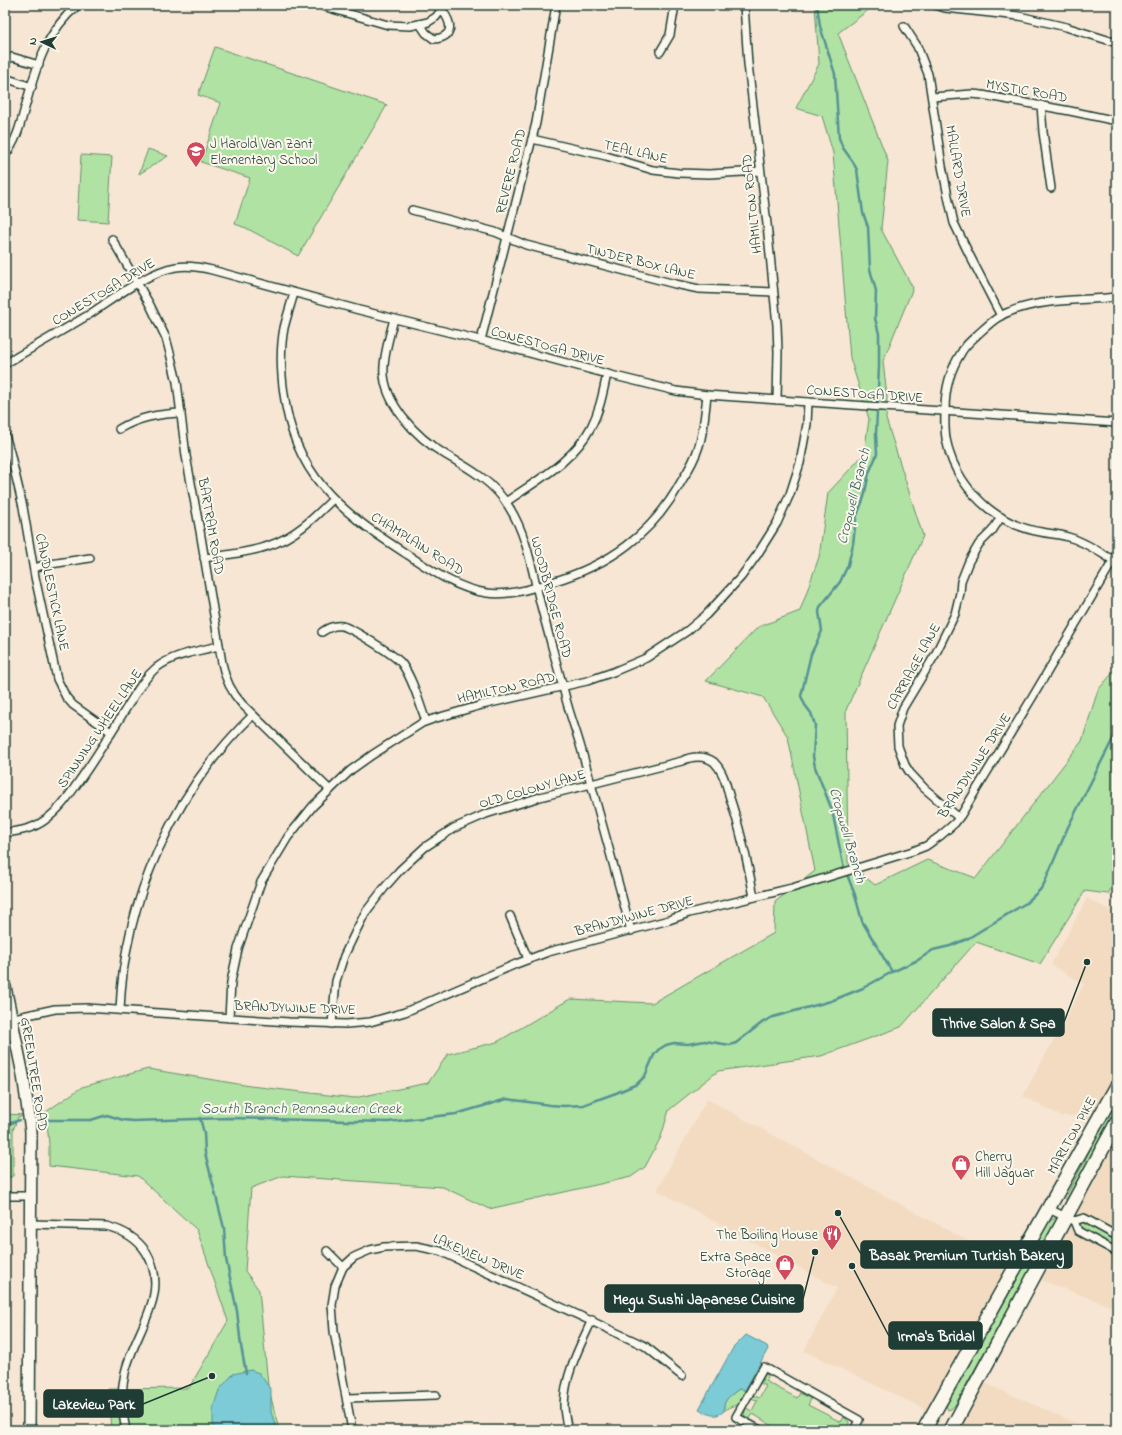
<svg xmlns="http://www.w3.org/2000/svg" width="1122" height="1435" font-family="'Indie Flower',sans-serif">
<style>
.built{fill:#f3dbc2}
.green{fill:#b0e2a3;stroke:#68906c}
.water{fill:#7bcbd6;stroke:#569295}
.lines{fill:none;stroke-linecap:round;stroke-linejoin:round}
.stream{stroke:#569295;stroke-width:2.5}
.street-casing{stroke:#1f3d34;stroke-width:10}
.primary-casing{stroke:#1f3d34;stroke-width:14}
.highway-casing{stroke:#1f3d34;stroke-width:16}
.street{stroke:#fbf7ec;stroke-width:7}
.primary{stroke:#fbf7ec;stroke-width:11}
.highway{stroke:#fbf7ec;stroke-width:13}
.labels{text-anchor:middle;stroke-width:4;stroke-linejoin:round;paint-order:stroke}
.street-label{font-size:14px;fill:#1f3d34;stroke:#fbf7ec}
.poi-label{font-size:14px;fill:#1f3d34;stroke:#fbf7ec;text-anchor:start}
.water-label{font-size:15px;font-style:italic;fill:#36605c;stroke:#fbf7ec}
.leader{fill:none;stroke:#1f3d34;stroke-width:1.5}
.callout-dot{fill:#1f3d34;stroke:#fbf7ec;stroke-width:1.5}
.callout{fill:#1f3d34;stroke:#1f3d34;stroke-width:1.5}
.callout-label{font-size:15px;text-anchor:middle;font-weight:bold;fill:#fff}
</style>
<rect width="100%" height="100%" fill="#f6e6d3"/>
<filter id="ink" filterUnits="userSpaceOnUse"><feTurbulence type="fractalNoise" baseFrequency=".025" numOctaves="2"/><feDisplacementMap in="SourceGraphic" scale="8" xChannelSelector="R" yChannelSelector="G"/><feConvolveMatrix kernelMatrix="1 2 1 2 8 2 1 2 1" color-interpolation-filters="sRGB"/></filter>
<g filter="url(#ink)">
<g class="built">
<path d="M1087 898 1117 914V1086L1094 1127 1074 1116H1061L1023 1096 1084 984 1051 965Z"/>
<path d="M707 1099 1016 1267 928 1423 923 1408 804 1351 837 1288 657 1190Z"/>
<path d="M1117 1122V1291L1110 1306 1033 1277Z"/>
<path d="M978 1380 1091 1430H951Z"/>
</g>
<g class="green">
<path d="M815 5H875L838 33 888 161 881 229 913 288 883 361 887 397 886 419 923 536 846 710 848 863 875 885 927 860 976 878 1082 741 1098 690 1117 668V875L1108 894 1085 891 1040 964 976 942 901 1027 821 1056 718 1071 669 1110 661 1137 645 1167 631 1177 489 1209 443 1187 283 1176 251 1188 245 1271 259 1290 268 1385 279 1430H111L108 1389 189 1388 228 1321 197 1230 138 1176 49 1166V1144L47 1122 37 1116H40L82 1087 148 1069 250 1086 354 1098 428 1083 448 1054 497 1042 570 999 652 1003 774 933 775 902 815 871 788 737 763 697 706 681 758 627 800 611 819 557 828 493 864 454 869 419 850 358 833 153 822 116 796 108 819 64Z"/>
<path d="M215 47 387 105 298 256 246 228 235 224 250 178 201 162 221 103 198 95Z"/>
<path d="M148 149 168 156 139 174Z"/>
<path d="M81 155 112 157 108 222 77 220Z"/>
<path d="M1117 1094V1112L1068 1201H1067L1065 1198 1084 1162Z"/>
<path d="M5 1114 24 1115 18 1117 13 1130V1176L5 1179Z"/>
<path d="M1055 1218H1057V1221L955 1405 951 1409 948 1410 946 1406 948 1402 1048 1222Z"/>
<path d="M1084 1218 1117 1236V1252L1078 1231 1074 1221Z"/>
<path d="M765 1374 768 1375 765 1381 797 1398 800 1393 811 1399 808 1405 841 1422 844 1417 849 1422 848 1430 842 1427 840 1430H779L753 1414 749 1420 745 1416 744 1414 746 1408 752 1411 757 1401 752 1398 753 1395 759 1398 766 1386 760 1383Z"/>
<path d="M739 1389 745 1390C743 1395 741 1403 736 1405 731 1407 728 1407 724 1411 722 1400 731 1395 739 1389Z"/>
</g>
<g class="water">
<path d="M746 1335 767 1346 768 1349 745 1390 739 1389C731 1395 722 1400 724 1411 715 1419 708 1414 699 1409L733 1348Z"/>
<path d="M251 1370 259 1373 271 1390V1412L277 1430H213V1408L219 1390 233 1374Z"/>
</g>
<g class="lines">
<g class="stream">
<path d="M817 5 820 26 835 74 839 138 843 148 853 162 857 170 863 213 868 227 870 269 876 291 875 318 879 334V366L876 434 877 454 869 473 864 497 856 518 853 544 848 565 840 582 820 607 819 612 822 631 811 654 801 696 805 705 811 713 815 725 813 756 815 767 832 810 843 864 855 895 862 921 892 972"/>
<path d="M200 1118 204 1133 205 1153 224 1228 226 1259 237 1311 241 1346 246 1373"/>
<path d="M40 1120H91L107 1115 123 1120 133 1121 228 1118 388 1122 456 1114 507 1099 550 1105 564 1106 583 1105 616 1093 637 1084 645 1076 654 1055 658 1050 666 1045 674 1043 688 1044 705 1041 730 1045 736 1043 763 1022 773 1017 831 1001 863 988 892 972 918 960 933 950 950 946 967 939 1026 903 1040 890 1044 884 1068 827 1117 731"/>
<path d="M5 1125 20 1120"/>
</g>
<g class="street-casing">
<g id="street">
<path d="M319 5 388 25 410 26 428 22 436 17 445 5"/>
<path d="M744 5 748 64 767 224 777 325 778 352 777 400"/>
<path d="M935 5 945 8 1019 16 1066 27 1117 43"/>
<path d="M420 24 426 33 434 39C455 37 452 23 442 10"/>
<path d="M904 26 917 46 928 74 942 166 949 201 954 223 969 254 1001 316"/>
<path d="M660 52 670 35 675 5"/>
<path d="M5 61 12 57 39 65"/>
<path d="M5 78 32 87"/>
<path d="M932 97 972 94 982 95 1070 111 1117 121"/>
<path d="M1041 105 1043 132 1051 188"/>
<path d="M532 139 606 156 653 170 679 173 709 174 760 171"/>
<path d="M5 155C17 141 21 122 26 104 36 67 47 30 78 5"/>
<path d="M412 210 495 232 526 245 675 284 699 289 773 292"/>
<path d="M112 239 150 305 166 338 170 353 177 382 186 456 200 531 222 663C225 679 231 692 242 704L330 790"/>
<path d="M294 293C291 304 287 316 284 328 280 349 281 373 284 394 294 473 338 510 402 551 428 568 456 589 487 593 509 596 531 589 552 582 609 565 652 535 681 482 688 471 695 459 699 446 704 430 705 412 707 395"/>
<path d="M394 319C390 334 385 350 384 366 381 402 417 438 446 455 469 468 495 483 509 507 527 535 532 570 540 602 548 633 557 664 565 695 569 713 576 730 581 748 598 809 615 869 631 931"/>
<path d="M481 340 536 123 556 5"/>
<path d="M5 364C33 347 62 331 90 314 113 299 149 271 176 267 188 265 200 267 212 270L359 310 500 345 611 375 676 391 707 395 1117 423"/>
<path d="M119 429C139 417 159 414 181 413"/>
<path d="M5 435 10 452 23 507 35 577 57 679 66 697 73 705 111 732"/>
<path d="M506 502C537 480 573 462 591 427 600 410 603 392 607 374"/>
<path d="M204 558C226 555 248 553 268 546 295 537 314 518 333 499"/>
<path d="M1113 560C1099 552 1084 541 1068 537 1059 534 1050 534 1041 532 1022 529 1003 520 989 509 969 493 952 469 947 443 944 432 945 421 945 410 945 390 950 370 961 353 965 345 971 341 977 335 987 326 997 316 1009 312 1043 298 1081 301 1117 297"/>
<path d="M34 568 44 565 90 558"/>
<path d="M322 632C329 627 335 625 342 626 352 628 396 656 402 664 414 681 419 703 426 721"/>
<path d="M958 817 924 788 910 773 905 765 898 746 897 726 903 708 935 655 955 614 960 593 961 581 969 561 979 544 992 531 1001 517"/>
<path d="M5 833C19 831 33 829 45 820 59 810 68 797 77 784 95 759 111 733 127 707 136 693 144 678 156 668 174 654 198 651 219 646"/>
<path d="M510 916 528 959"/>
<path d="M120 1010C124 900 174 791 253 715"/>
<path d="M229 1018 231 982 238 949 261 882 288 837 313 806 351 770 372 755 422 723 433 719 482 705 587 681 613 672 646 658 687 631 706 615 741 577 757 555 777 523 790 494 800 463 807 424 808 402"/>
<path d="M5 1020 55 1009 87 1008 289 1022 346 1024 370 1022 405 1012 516 964 548 952 669 920 689 913 792 888 913 851 926 846 940 836 955 823 961 815 1032 698 1117 554"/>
<path d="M332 1024 336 981 344 956 356 931 365 913 385 887 400 870 425 847 454 828 486 814 540 797 682 761C691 756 705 755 714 762 724 772 726 785 730 798 741 831 748 864 754 897"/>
<path d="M5 1196H31"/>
<path d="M1049 1209 1074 1221 1084 1218 1117 1236"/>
<path d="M1074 1221 1078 1231 1117 1252"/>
<path d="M31 1224 106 1226C122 1230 137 1238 146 1252 172 1294 134 1332 125 1373 121 1390 122 1412 126 1430"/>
<path d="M327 1251 343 1267"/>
<path d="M347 1398 436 1395"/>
<path d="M352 1430 334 1331 332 1305 335 1286 343 1267 354 1257 370 1250 384 1247 416 1246 440 1251 645 1346 682 1376"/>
<path d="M568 1430C566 1422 564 1413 564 1405 565 1374 579 1348 592 1320"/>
<path d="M760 1430 736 1417 764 1367 859 1420 854 1430"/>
</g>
</g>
<g class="primary-casing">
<path id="primary" d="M5 987 23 1075 31 1131 29 1430"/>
</g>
<g class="highway-casing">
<g id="highway">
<path d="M924 1430 1117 1086"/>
<path d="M951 1430 1117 1122"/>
</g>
</g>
<use href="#street" class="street"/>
<use href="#primary" class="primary"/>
<use href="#highway" class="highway"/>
</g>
</g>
<defs>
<g id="school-pin" transform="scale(1)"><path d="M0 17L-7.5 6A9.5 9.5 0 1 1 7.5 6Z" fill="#d1495b" stroke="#fbf7ec"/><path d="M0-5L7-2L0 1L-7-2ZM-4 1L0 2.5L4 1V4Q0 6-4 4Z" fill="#fff"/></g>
<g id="shop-pin" transform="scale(1)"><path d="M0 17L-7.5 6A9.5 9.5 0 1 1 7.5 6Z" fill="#d1495b" stroke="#fbf7ec"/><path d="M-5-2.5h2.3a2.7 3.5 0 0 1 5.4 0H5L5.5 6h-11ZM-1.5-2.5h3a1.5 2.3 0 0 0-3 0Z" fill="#fff"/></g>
<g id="restaurant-pin" transform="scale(1)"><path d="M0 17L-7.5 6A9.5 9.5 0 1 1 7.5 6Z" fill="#d1495b" stroke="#fbf7ec"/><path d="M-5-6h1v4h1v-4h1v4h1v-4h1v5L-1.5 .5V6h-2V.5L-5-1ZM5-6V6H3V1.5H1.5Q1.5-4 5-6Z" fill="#fff"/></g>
</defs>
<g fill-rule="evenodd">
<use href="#school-pin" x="196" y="151"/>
<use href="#shop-pin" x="961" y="1164"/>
<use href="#restaurant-pin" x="832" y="1234"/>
<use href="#shop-pin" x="785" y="1264"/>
</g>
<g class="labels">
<g class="street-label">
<text transform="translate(1027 90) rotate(10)" y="5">MYSTIC ROAD</text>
<text transform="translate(636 151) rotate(13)" y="5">TEAL LANE</text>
<text transform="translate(510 171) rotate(-76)" y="5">REVERE ROAD</text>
<text transform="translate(959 171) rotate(80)" y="5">MALLARD DRIVE</text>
<text transform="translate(751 204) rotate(-96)" y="5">HAMILTON ROAD</text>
<text transform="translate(641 261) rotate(14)" y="5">TINDER BOX LANE</text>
<text transform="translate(103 291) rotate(-31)" y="5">CONESTOGA DRIVE</text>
<text transform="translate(548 345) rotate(15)" y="5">CONESTOGA DRIVE</text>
<text transform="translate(865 393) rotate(4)" y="5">CONESTOGA DRIVE</text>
<text transform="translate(212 526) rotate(80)" y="5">BARTRAM ROAD</text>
<text transform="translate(418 543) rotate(32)" y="5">CHAMPLAIN ROAD</text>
<text transform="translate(53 592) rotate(78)" y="5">CANDLESTICK LANE</text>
<text transform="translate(552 597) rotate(75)" y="5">WOODBRIDGE ROAD</text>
<text transform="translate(913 666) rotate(-61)" y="5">CARRIAGE LANE</text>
<text transform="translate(506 687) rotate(-13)" y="5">HAMILTON ROAD</text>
<text transform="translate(99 728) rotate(-56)" y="5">SPINNING WHEEL LANE</text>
<text transform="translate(974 765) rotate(-57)" y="5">BRANDYWINE DRIVE</text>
<text transform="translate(532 788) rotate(-16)" y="5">OLD COLONY LANE</text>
<text transform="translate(634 915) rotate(-15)" y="5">BRANDYWINE DRIVE</text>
<text transform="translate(295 1007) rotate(2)" y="5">BRANDYWINE DRIVE</text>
<text transform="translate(35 1074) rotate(81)" y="5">GREENTREE ROAD</text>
<text transform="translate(1071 1135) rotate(-61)" y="5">MARLTON PIKE</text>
<text transform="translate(479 1256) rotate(23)" y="5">LAKEVIEW DRIVE</text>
</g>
<g class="poi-label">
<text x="210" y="148">J Harold Van Zant<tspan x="210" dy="16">Elementary School</tspan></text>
<text x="975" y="1161">Cherry<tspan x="975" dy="16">Hill Jaguar</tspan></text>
<text x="818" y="1239" text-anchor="end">The Boiling House</text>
<text x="771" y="1261" text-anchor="end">Extra Space<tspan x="771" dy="16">Storage</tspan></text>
</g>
<g class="water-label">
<text transform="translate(853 496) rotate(-76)" y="5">Cropwell Branch</text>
<text transform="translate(848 835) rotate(74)" y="5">Cropwell Branch</text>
<text x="301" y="1113">South Branch Pennsauken Creek</text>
</g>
</g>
<path class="leader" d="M1087 962L1064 1022M838 1213L861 1254M815 1252L803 1299M852 1266L889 1336M212 1376L143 1404"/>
<g class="callout-dot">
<circle cx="1087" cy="962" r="4"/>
<circle cx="838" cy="1213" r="4"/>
<circle cx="815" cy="1252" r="4"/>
<circle cx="852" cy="1266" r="4"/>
<circle cx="212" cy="1376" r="4"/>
</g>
<g class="callout">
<rect x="933" y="1009" width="131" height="27" rx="4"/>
<rect x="861" y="1241" width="211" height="27" rx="4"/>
<rect x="605" y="1285" width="198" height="27" rx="4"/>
<rect x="889" y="1322" width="93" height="27" rx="4"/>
<rect x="44" y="1390" width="99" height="27" rx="4"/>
</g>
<g class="callout-label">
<text x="998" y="1028">Thrive Salon &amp; Spa</text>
<text x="967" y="1260">Basak Premium Turkish Bakery</text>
<text x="704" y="1304">Megu Sushi Japanese Cuisine</text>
<text x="936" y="1341">Irma's Bridal</text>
<text x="94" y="1409">Lakeview Park</text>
</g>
<rect width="1122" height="1435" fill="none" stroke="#fbf7ec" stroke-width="20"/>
<rect x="10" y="10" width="1102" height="1415" fill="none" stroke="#1f3d34" stroke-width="1.5" filter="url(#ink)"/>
<g transform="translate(42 42) rotate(274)" stroke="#fbf7ec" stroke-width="3" paint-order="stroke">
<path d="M0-3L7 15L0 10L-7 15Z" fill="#1f3d34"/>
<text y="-6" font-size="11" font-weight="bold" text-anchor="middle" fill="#1f3d34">N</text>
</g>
</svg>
